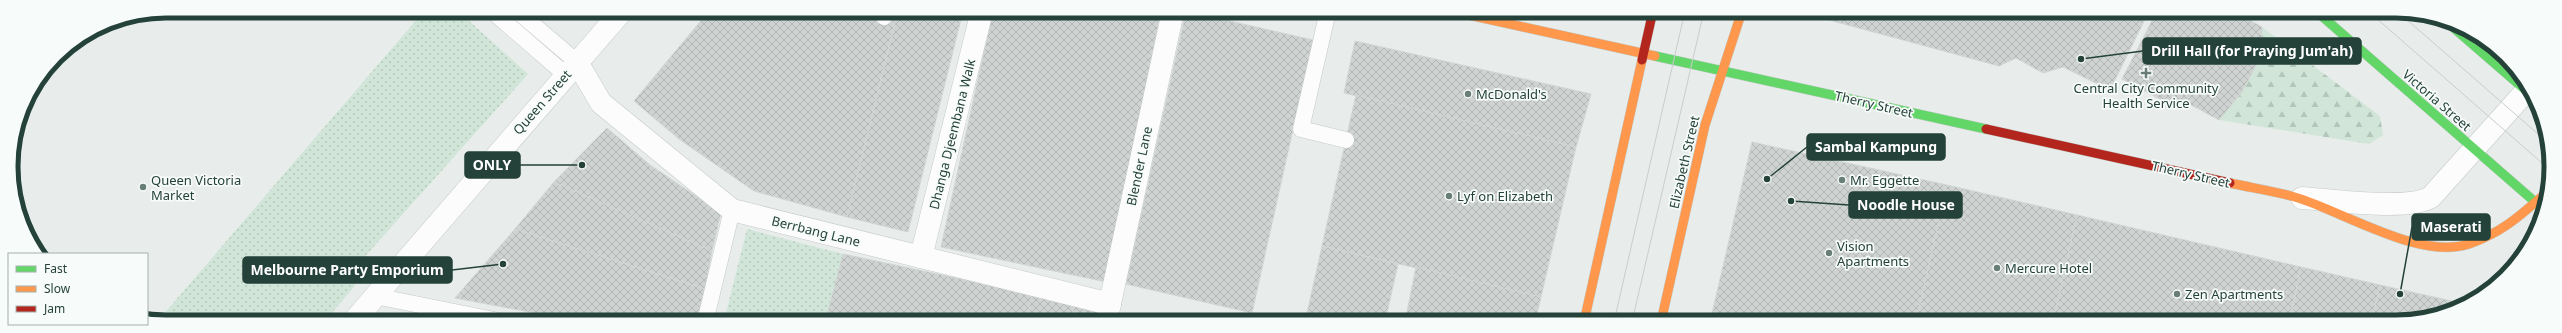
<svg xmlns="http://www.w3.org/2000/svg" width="2562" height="333" font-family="'Noto Sans',sans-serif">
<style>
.grass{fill:url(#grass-dots)}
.forest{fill:url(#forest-firs)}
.building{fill:url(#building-cross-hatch);stroke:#d1d6d4}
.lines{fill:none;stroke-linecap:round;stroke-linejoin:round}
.lane-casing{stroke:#c5cac8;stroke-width:17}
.street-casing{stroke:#c5cac8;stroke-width:23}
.fast-casing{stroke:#c3cbc8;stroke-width:10}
.slow-casing{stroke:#c3cbc8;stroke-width:10}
.jam-casing{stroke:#c3cbc8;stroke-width:10}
.lane{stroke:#fcfcfc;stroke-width:16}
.street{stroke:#fcfcfc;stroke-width:22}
.fast{stroke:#63d668;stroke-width:9}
.slow{stroke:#ff974d;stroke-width:9}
.jam{stroke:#b3261e;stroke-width:9}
.tram{stroke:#c9cdcc;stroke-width:1}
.poi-dot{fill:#697e78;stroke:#f7fbf9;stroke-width:1.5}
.labels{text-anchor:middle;stroke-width:3.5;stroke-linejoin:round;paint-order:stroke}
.poi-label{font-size:13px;fill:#24423a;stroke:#f7fbf9;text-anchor:start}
.street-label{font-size:13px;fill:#24423a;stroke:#f7fbf9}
.rim{fill:none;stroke:#24423a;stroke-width:5}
.leader{fill:none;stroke:#24423a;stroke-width:1.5}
.callout-dot{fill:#24423a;stroke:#f7fbf9;stroke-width:1.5}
.callout{fill:#24423a;stroke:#24423a;stroke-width:1.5}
.callout-label{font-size:14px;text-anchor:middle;font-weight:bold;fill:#fff}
</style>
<defs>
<pattern id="grass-dots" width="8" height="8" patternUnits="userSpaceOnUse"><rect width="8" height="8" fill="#d1e6d8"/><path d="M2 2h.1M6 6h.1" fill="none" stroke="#b3c6ba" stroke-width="1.8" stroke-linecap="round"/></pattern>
<pattern id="forest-firs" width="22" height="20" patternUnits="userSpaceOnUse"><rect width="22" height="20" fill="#d1e6d8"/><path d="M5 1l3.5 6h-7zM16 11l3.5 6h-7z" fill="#b3c6ba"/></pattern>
<pattern id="building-cross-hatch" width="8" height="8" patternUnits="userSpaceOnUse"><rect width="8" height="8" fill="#cfd4d2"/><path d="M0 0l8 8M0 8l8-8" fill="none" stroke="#b2b7b5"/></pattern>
</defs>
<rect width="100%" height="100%" fill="#e8edeb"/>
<g class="grass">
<path d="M424 11H458L528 74 360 262 354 287 324 322H157Z"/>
<path d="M747 229 843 254 825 322H760L726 313Z"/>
</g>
<path class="forest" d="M2262 27 2380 116 2383 135 2369 144 2219 120 2242 92 2260 58Z"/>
<g class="building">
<path d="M709 11H874V14L895 21 847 217 754 191 679 139 634 101Z"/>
<path d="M898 11H963L908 232 847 217Z"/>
<path d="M993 11H1161L1106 282 941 247Z"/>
<path d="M1186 11 1313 40 1252 313 1126 284Z"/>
<path d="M1796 11H2149L2110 90 2063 67 2043 73 2016 58 1999 66Z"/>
<path d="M2157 11H2233L2262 27 2260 58 2242 92 2219 120 2184 101 2173 106 2122 79Z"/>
<path d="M1355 41 1591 94 1576 147 1344 93Z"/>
<path d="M1356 95 1576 147 1541 297 1322 246Z"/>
<path d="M607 128 650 165 721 213 712 251 554 182Z"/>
<path d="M1752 142 1947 185 1916 322H1710Z"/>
<path d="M554 182 712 251 705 289 515 229Z"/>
<path d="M1947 185 2077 215 2053 322H1916Z"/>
<path d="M2077 215 2301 267 2289 322H2053Z"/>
<path d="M515 229 705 289 696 322H582L455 298Z"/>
<path d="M1322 246 1398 264 1385 322H1305Z"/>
<path d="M843 254 1032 294 1026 322H825Z"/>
<path d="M1416 267 1541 297 1535 322H1405Z"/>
<path d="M2301 267 2380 285 2371 322H2290Z"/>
<path d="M2380 285 2465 304 2455 310 2405 322H2372Z"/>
<path d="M1032 294 1075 303 1070 322H1026Z"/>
<path d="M1075 303 1098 308 1094 322H1070Z"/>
</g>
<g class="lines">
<g class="lane-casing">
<g id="lane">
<path d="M492 11 566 75"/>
<path d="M517 11 577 62"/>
<path d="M1328 11 1301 129 1346 140"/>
<path d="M884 17 886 11"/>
<path d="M375 296 504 322"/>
<path d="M705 322 732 210"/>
</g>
</g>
<g class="street-casing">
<g id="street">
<path d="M577 62 601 103 732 210 1110 304"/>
<path d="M2302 198C2331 200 2409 211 2431 197L2527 90"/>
<path d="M921 257 982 11"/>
<path d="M353 322 622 11"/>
<path d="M1106 322 1173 11"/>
</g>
</g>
<g class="fast-casing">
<g id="fast">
<path d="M2316 11 2542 208"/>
<path d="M2448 23 2530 94"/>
<path d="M1655 56 1986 129"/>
</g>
</g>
<g class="slow-casing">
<g id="slow">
<path d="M1451 11 1655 56"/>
<path d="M2230 183C2252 188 2276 191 2298 198 2346 213 2420 260 2469 244 2503 232 2521 215 2547 192"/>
<path d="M1584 322 1642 60"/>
<path d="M1661 322 1705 125 1742 11"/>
</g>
</g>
<g class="jam-casing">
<g id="jam">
<path d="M1642 60 1653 11"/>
<path d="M1986 129 2230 183"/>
</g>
</g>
<use href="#lane" class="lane"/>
<use href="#street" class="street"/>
<use href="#fast" class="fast"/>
<use href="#slow" class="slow"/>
<use href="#jam" class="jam"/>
<g class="tram">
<path d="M2368 11 2550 170"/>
<path d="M2397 11 2546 141"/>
<path d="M1614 322 1685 11"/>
<path d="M1632 322 1704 11"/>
</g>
</g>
<g class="poi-dot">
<path d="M2144 67h4v4h4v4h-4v4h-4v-4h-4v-4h4z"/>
<circle cx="1468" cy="94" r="4"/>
<circle cx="1842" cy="180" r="4"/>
<circle cx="143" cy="187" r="4"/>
<circle cx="1449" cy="196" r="4"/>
<circle cx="1829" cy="253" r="4"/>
<circle cx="1997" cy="268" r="4"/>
<circle cx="2177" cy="294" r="4"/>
</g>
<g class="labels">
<g class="poi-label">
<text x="2146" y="93" text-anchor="middle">Central City Community<tspan x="2146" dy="15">Health Service</tspan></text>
<text x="1476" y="99">McDonald's</text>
<text x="151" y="185">Queen Victoria<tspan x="151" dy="15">Market</tspan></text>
<text x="1850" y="185">Mr. Eggette</text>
<text x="1457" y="201">Lyf on Elizabeth</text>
<text x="1837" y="251">Vision<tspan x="1837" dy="15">Apartments</tspan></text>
<text x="2005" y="273">Mercure Hotel</text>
<text x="2185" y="299">Zen Apartments</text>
</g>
<g class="street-label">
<text transform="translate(2437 100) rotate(41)" y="5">Victoria Street</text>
<text transform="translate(542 102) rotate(-49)" y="5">Queen Street</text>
<text transform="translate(1874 104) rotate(13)" y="5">Therry Street</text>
<text transform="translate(952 134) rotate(-76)" y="5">Dhanga Djeembana Walk</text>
<text transform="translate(1684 162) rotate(-77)" y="5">Elizabeth Street</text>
<text transform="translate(1139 166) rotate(-78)" y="5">Blender Lane</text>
<text transform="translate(2191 174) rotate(13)" y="5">Therry Street</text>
<text transform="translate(816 231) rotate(14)" y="5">Berrbang Lane</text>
</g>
</g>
<path d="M0 0H2562V333H0ZM166 18H2396A148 148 0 0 1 2544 166V167A148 148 0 0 1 2396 315H166A148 148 0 0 1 18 167V166A148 148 0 0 1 166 18Z" fill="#f7fbf9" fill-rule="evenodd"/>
<path class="rim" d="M166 18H2396A148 148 0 0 1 2544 166V167A148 148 0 0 1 2396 315H166A148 148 0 0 1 18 167V166A148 148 0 0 1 166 18Z"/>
<path class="leader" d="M2081 59L2143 51M1767 179L1807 147M582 165L520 165M1791 201L1849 205M2400 294L2412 227M503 264L452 270"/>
<g class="callout-dot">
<circle cx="2081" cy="59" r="4"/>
<circle cx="1767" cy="179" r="4"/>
<circle cx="582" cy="165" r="4"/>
<circle cx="1791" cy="201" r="4"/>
<circle cx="2400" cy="294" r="4"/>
<circle cx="503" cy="264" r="4"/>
</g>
<g class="callout">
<rect x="2143" y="38" width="218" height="26" rx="4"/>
<rect x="1807" y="134" width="138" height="26" rx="4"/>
<rect x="465" y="152" width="55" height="26" rx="4"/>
<rect x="1849" y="192" width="113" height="26" rx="4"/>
<rect x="2412" y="214" width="78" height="26" rx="4"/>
<rect x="243" y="257" width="209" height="26" rx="4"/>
</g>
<g class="callout-label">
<text x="2252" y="56">Drill Hall (for Praying Jum'ah)</text>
<text x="1876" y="152">Sambal Kampung</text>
<text x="492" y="170">ONLY</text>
<text x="1906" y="210">Noodle House</text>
<text x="2451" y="232">Maserati</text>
<text x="347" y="275">Melbourne Party Emporium</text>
</g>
<rect x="8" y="253" width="140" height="72" fill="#f7fbf9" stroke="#a3b1ad"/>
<rect x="16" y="266" width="20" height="6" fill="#63d668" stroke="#a3b1ad"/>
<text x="44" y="273" font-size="12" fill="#24423a">Fast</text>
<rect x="16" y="286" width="20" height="6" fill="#ff974d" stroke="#a3b1ad"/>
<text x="44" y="293" font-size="12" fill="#24423a">Slow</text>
<rect x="16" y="306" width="20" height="6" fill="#b3261e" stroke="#a3b1ad"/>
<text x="44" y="313" font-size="12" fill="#24423a">Jam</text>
</svg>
